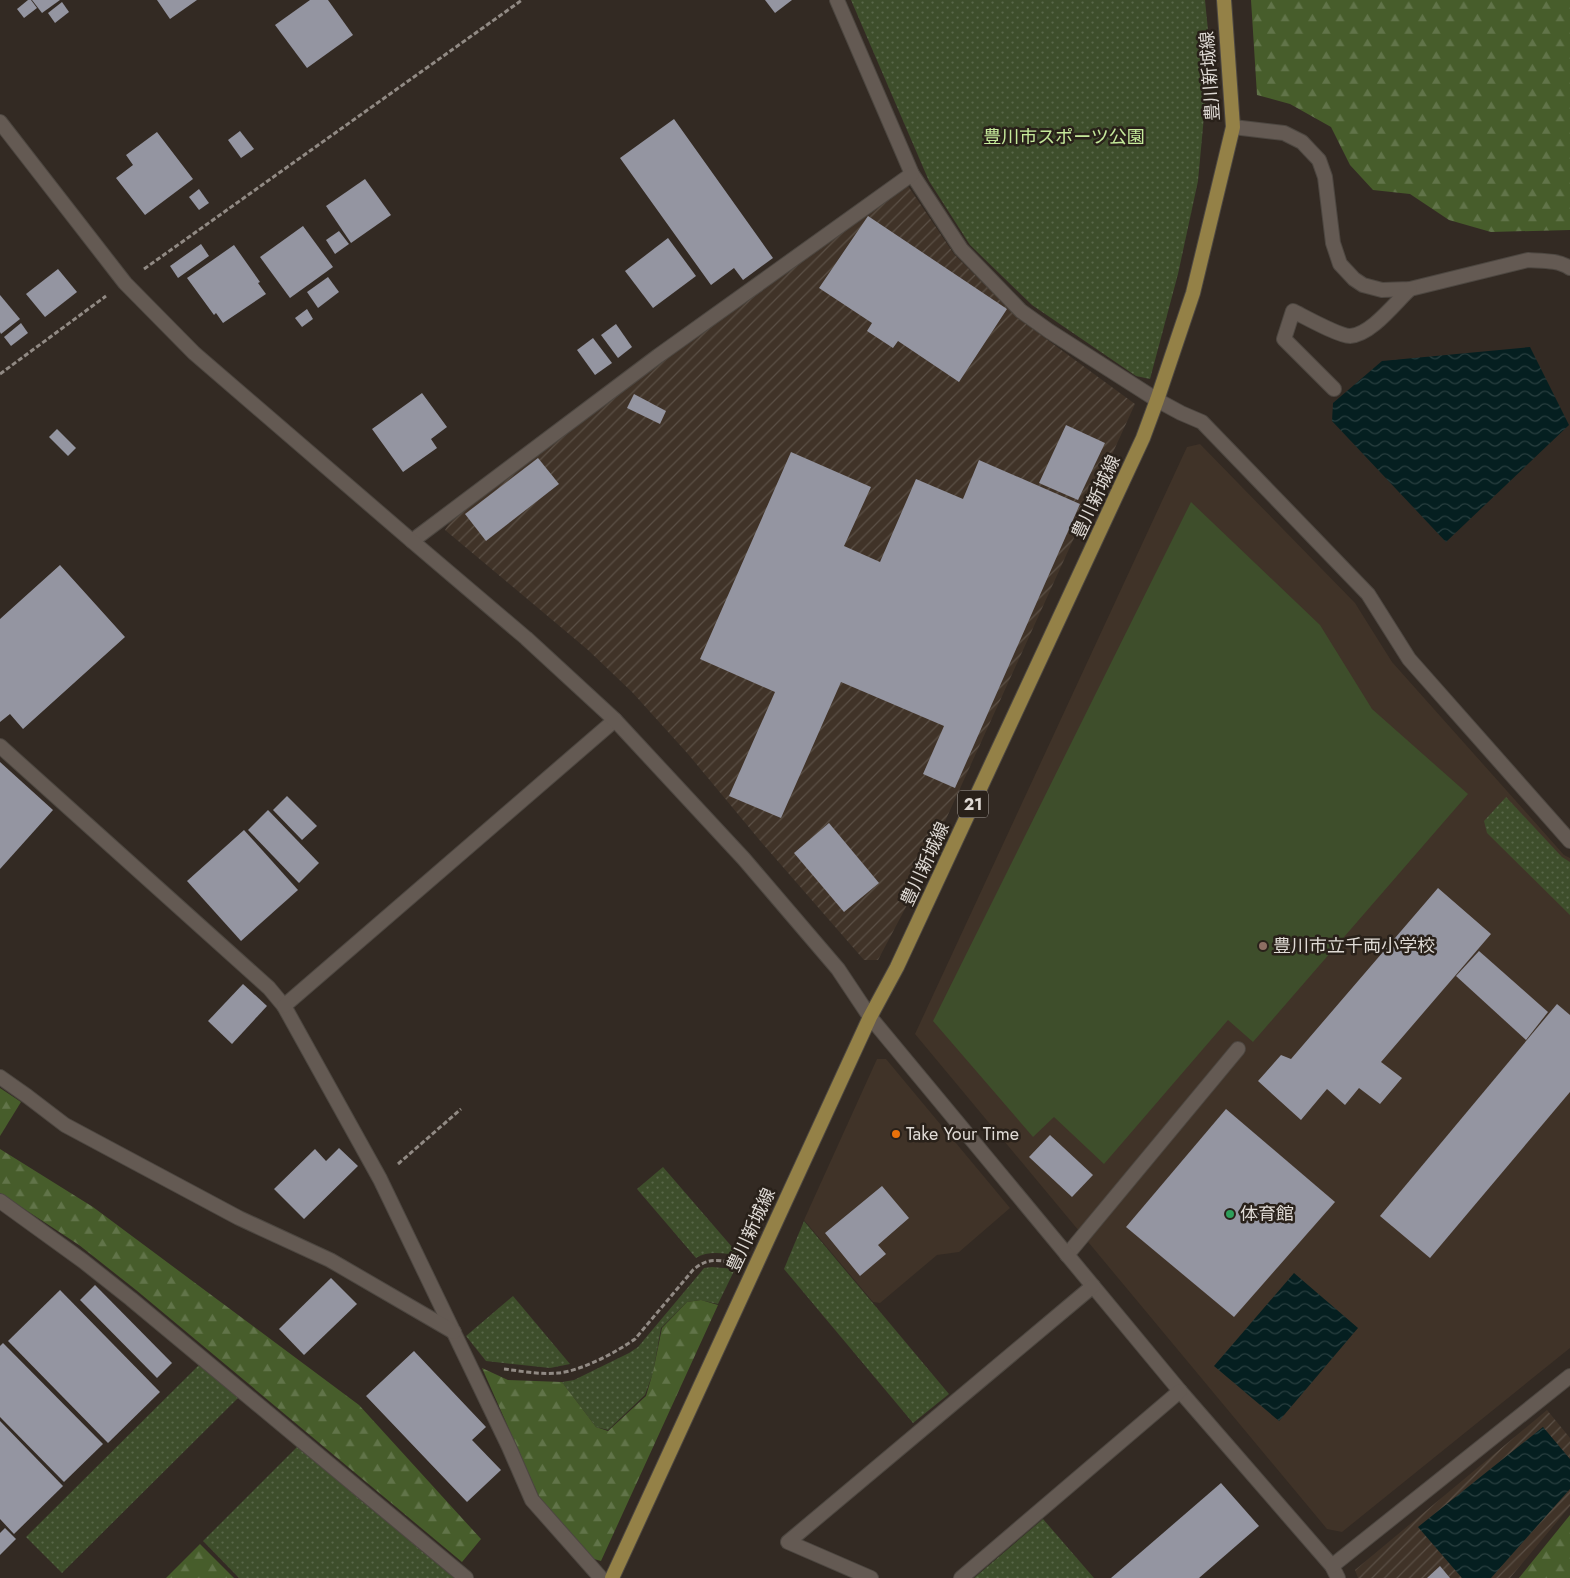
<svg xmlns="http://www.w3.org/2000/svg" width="1570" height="1578" font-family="Jost,'Noto Sans JP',sans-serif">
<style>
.built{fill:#403328}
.industrial{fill:url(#industrial-furrows)}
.grass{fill:url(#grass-dots)}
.forest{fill:url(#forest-firs)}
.garden{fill:#3e4e2b}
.water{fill:url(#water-waves)}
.building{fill:#9495a1}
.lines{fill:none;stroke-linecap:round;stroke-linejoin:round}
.service-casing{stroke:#4d4741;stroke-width:16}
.minor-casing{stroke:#4d4741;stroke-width:16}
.tertiary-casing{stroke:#4d4741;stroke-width:16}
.primary-casing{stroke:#4d4741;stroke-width:16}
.path{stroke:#918a84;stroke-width:3;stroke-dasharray:5 2.5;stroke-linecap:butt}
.service{stroke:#645a53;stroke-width:14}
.minor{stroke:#645a53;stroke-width:14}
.tertiary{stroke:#645a53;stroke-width:14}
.primary{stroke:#948147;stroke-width:14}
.education-dot{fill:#8d6e63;stroke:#29211a;stroke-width:2}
.food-dot{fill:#e8710a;stroke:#29211a;stroke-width:2}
.leisure-dot{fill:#2e9e5b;stroke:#29211a;stroke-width:2}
.labels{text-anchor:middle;stroke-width:5;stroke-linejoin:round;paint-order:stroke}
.shield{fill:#29211a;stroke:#a8a29d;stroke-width:1}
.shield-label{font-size:16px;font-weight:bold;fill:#dfdad5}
.street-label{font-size:18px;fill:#dfdad5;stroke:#29211a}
.park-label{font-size:18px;fill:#c6ea9b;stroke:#29211a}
.poi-label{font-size:18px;fill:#dfdad5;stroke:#29211a;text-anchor:start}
</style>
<defs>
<pattern id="industrial-furrows" width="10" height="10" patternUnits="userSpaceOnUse" patternTransform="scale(1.25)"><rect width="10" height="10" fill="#403328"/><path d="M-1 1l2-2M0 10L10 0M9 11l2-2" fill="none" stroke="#5b5046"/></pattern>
<pattern id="grass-dots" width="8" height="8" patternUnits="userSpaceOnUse" patternTransform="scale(1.25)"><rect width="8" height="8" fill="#3e4e2b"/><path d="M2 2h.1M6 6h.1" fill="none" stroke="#596749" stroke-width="1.8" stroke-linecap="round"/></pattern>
<pattern id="forest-firs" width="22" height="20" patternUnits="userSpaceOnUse" patternTransform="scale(1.25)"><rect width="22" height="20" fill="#475d2b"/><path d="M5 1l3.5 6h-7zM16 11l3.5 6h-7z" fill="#617449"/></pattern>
<pattern id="water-waves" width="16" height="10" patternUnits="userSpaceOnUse" patternTransform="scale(1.25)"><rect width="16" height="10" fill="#051f20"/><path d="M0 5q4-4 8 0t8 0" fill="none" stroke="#293f40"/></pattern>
</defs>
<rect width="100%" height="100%" fill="#332a23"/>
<g class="built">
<path d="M1200 444 1355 603 1392 662 1564 855 1570 858V1348L1342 1532 1327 1529 915 1034 1187 447Z"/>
<path d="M877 1059H886L1010 1208 959 1252 937 1255 880 1303 873 1302 804 1220Z"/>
</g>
<g class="industrial">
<path d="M908 186 954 254 1019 319 1135 404 906 907 878 960H864L762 843 688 754 632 692 588 650 445 530 455 514 666 357Z"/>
<path d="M1547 1410 1570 1438V1506L1510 1578H1358L1355 1570Z"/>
</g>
<g class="grass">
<path d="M851 0H1205L1210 51 1198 181 1178 274 1150 379 1136 376 1032 305 970 245 929 181Z"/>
<path d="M1506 797 1562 857 1570 862V915L1487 833 1484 821Z"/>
<path d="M663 1167 739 1255C724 1254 709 1250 696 1258L637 1189Z"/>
<path d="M804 1221 949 1394 913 1423 784 1269Z"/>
<path d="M712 1267 735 1269 718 1304 700 1300 687 1302 661 1328 653 1373 645 1395 608 1430 596 1427 562 1382 574 1380 629 1353 638 1347 700 1273 704 1268Z"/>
<path d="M513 1296 570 1364 550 1368 486 1361 466 1336Z"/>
<path d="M200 1364 239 1397 62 1573 26 1537Z"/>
<path d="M298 1446 457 1578H239L203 1541Z"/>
<path d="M1043 1519 1094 1578H974Z"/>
</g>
<g class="forest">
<path d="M1251 0H1570V230L1491 232 1449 220 1410 194 1373 190 1350 165 1331 127 1290 104 1257 95Z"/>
<path d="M0 1088 21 1102 0 1136Z"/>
<path d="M0 1149 93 1207 359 1405 481 1539 462 1562 136 1290 79 1245 0 1193Z"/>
<path d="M701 1300 718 1305 601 1561 594 1559 540 1499 482 1368 508 1380 562 1382 596 1427 608 1431 646 1396 653 1372 662 1328 687 1302Z"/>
<path d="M1570 1515V1578H1519Z"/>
<path d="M200 1544 234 1578H166Z"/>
</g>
<path class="garden" d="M1191 502 1320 625 1372 709 1468 794 1253 1042 1228 1020 1104 1164 1054 1117 1033 1137 933 1021Z"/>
<g class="water">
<path d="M1530 347 1569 425 1446 542 1332 421 1333 403 1382 361Z"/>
<path d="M1294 1273 1358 1328 1279 1421 1214 1366Z"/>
<path d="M1543 1427 1570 1459V1489L1491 1578H1462L1418 1527Z"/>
</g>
<g class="building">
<path d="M28 0H31L37 8 24 18 17 9Z"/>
<path d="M32 0H60L42 13Z"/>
<path d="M157 0H197L170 19Z"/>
<path d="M310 0H328L353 35 307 68 275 25Z"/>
<path d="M765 0H792L775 13Z"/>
<path d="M62 2 69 12 55 23 48 13Z"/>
<path d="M674 119 773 258 743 280 734 268 711 285 620 158Z"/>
<path d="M240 131 254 149 241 158 228 140Z"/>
<path d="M157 132 193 179 145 215 116 178 133 165 126 155Z"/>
<path d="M365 179 391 215 351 243 326 206Z"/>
<path d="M199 189 209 203 199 210 189 197Z"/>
<path d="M868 216 1007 309 959 382 898 341 893 348 867 331 872 323 819 288Z"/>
<path d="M303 226 333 267 290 298 260 257Z"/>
<path d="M339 231 349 244 335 254 326 240Z"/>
<path d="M668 238 696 276 653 308 625 271Z"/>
<path d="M201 244 209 256 178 278 170 266Z"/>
<path d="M234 245 260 282 258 283 266 294 223 323 216 313 214 315 187 278Z"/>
<path d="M58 269 77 292 45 317 26 294Z"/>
<path d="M328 277 339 292 318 308 307 292Z"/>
<path d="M0 295 20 319 1 334 0 332Z"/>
<path d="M307 309 313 319 302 327 295 318Z"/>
<path d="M21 323 28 333 11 346 4 337Z"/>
<path d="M616 324 632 347 618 358 601 335Z"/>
<path d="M593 338 612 363 595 375 577 350Z"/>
<path d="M422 393 447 427 431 439 437 448 403 472 372 429Z"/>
<path d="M634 394 666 411 660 424 627 408Z"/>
<path d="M1066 425 1105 443 1078 500 1039 483Z"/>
<path d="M57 429 76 448 68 456 49 437Z"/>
<path d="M791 452 871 487 844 546 880 562 916 479 963 499 979 460 1080 504 955 788 923 774 944 726 841 682 781 818 729 796 775 692 700 659Z"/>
<path d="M538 458 559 484 486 541 465 514Z"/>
<path d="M60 565 125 637 23 729 10 714 0 722V619Z"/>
<path d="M0 762 53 810 0 869Z"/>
<path d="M287 796 317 826 302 840 273 810Z"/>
<path d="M268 810 319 863 299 883 248 830Z"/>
<path d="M829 823 879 883 844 912 794 853Z"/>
<path d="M244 830 298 890 241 941 187 881Z"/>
<path d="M1438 888 1491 934 1381 1062 1402 1078 1380 1104 1359 1088 1345 1105 1327 1089 1301 1120 1258 1081 1281 1055 1291 1059Z"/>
<path d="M1479 951 1548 1012 1526 1040 1456 976Z"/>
<path d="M243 984 267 1006 232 1044 208 1021Z"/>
<path d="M1557 1004 1570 1015V1092L1430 1258 1380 1216Z"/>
<path d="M1226 1109 1335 1202 1234 1317 1126 1227Z"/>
<path d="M1050 1135 1093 1175 1072 1197 1029 1157Z"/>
<path d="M339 1148 358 1166 304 1219 274 1189 315 1149 326 1161Z"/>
<path d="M882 1186 909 1218 878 1245 886 1254 860 1276 825 1233Z"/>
<path d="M331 1278 357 1304 304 1355 279 1329Z"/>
<path d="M95 1285 172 1363 157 1378 80 1300Z"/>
<path d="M60 1290 160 1392 108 1443 8 1341Z"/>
<path d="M3 1343 103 1444 64 1482 0 1417V1346Z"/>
<path d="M414 1351 486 1427 472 1440 501 1470 467 1502 366 1396Z"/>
<path d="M0 1421 63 1486 14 1534 0 1519Z"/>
<path d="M1221 1483 1259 1526 1199 1578H1111Z"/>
<path d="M5 1528 16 1539 0 1555V1533Z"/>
<path d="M1440 1566 1450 1578H1427Z"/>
</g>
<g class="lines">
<g class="service-casing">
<g id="service">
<path d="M1233 127 1284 133 1302 142 1319 160 1325 177 1333 243 1340 264 1354 279 1363 285 1382 290 1410 289 1528 260C1542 261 1558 260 1570 268"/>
<path d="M1334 389 1284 339 1293 311C1305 317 1339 336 1350 336 1371 335 1395 303 1410 289"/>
<path d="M1067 1255 1238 1049"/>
</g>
</g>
<g class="minor-casing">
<g id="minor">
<path d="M837 0 912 174 961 249 1021 311 1049 331 1157 400 1181 413 1202 422 1368 594 1409 659 1570 841"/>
<path d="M412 541 658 356 912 174"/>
<path d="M0 746 269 988 284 1006 380 1179 509 1447 532 1500 601 1578"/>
<path d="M284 1006 615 720"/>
<path d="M870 1017 1180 1391 1332 1566 1338 1578"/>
<path d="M0 1077 27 1096 65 1125 239 1218 330 1260 454 1332"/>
<path d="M0 1201 83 1261 131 1299 466 1578"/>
<path d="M1332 1566 1570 1376"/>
<path d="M871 1578 788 1542 1093 1286"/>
<path d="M961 1578 1180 1391"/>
</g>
</g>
<g class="tertiary-casing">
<path id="tertiary" d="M0 122 125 283 194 353 412 541 526 638 615 720 744 859 838 969 870 1017"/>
</g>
<g class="primary-casing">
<path id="primary" d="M612 1578 870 1017 897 967 1143 438 1157 400 1193 293 1233 127 1224 0"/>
</g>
<g class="path">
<path d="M144 269 522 0"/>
<path d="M0 374 106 296"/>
<path d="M398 1164 461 1109"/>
<path d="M504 1369C521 1371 541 1375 558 1373 581 1371 615 1353 635 1339L693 1270C707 1258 716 1260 732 1262"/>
</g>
<use href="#service" class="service"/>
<use href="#minor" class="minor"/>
<use href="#tertiary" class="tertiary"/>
<use href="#primary" class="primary"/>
</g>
<circle class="education-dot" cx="1263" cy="946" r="5"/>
<circle class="food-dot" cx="896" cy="1134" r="5"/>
<circle class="leisure-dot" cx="1230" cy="1214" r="5"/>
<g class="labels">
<rect class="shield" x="958" y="790.5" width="30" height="27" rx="4"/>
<g class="shield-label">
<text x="973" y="810">21</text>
</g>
<g class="street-label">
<text transform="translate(1210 76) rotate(-94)" y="6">豊川新城線</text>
<text transform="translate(1096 497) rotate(-65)" y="6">豊川新城線</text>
<text transform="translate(925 864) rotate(-65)" y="6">豊川新城線</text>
<text transform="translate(751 1230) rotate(-65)" y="6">豊川新城線</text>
</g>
<g class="park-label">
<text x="1064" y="143">豊川市スポーツ公園</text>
</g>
<g class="poi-label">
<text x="1273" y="952">豊川市立千両小学校</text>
<text x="906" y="1140">Take Your Time</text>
<text x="1240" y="1220">体育館</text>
</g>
</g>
</svg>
